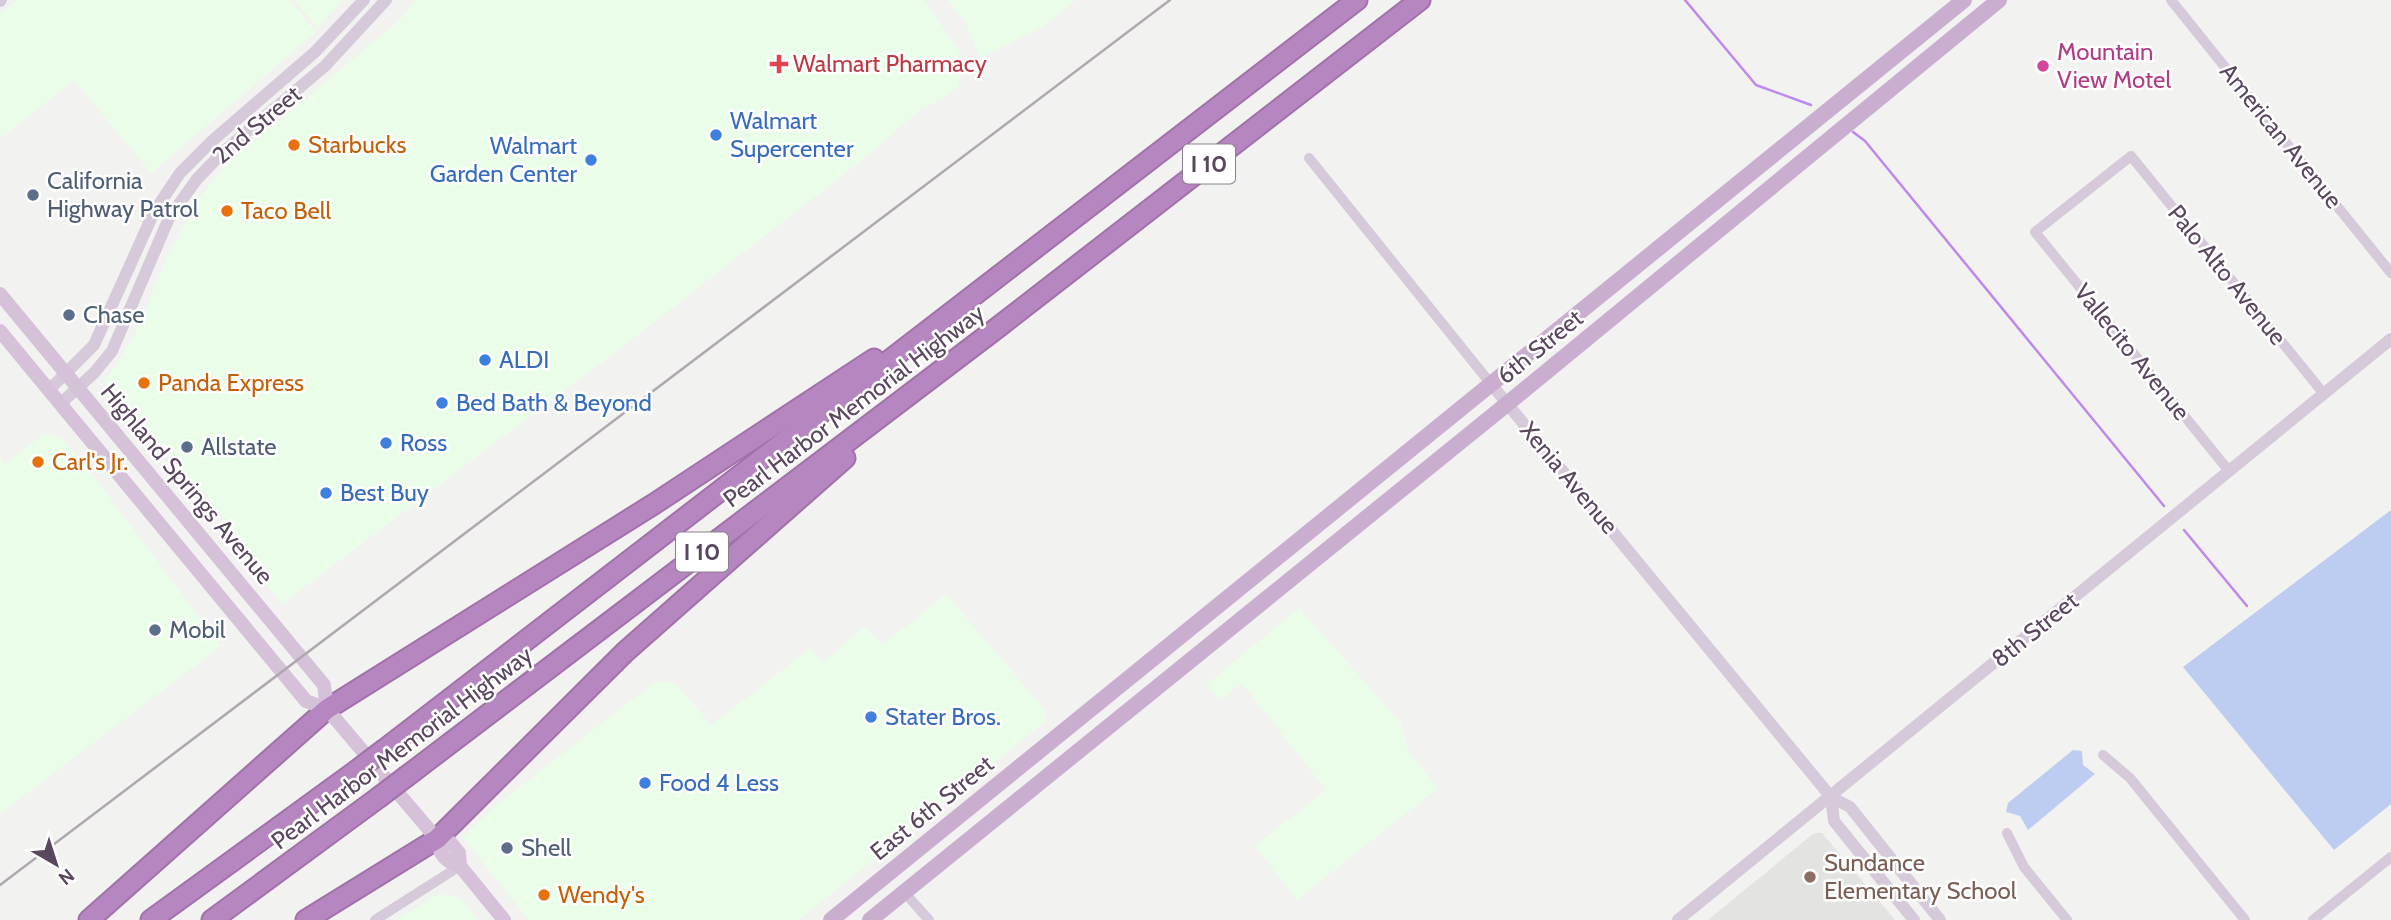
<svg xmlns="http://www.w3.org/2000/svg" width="2391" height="920" font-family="Cabin,sans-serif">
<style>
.commercial{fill:#e9fde9}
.education{fill:#e3e3e2}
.green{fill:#bdcdf1}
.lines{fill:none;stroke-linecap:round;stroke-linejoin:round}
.stream{stroke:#bd88f0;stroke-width:2.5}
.motorway-casing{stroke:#a271ac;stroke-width:23}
.minor{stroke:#d6c9da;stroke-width:10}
.tertiary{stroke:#d6c9da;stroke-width:12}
.secondary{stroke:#d5c2d9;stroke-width:14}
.primary{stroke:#c9aed0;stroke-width:16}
.motorway{stroke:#b686c0;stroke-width:19}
.rail{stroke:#b0a7b1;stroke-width:2.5}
.motorway-bridge-casing{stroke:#a271ac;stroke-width:23;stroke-linecap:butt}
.motorway-bridge{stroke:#b686c0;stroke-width:19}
.health-dot{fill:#e0444e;stroke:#fff;stroke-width:2.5}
.hotel-dot{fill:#d1479c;stroke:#fff;stroke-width:2.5}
.shop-dot{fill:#3f7fe0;stroke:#fff;stroke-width:2.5}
.food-dot{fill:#e8710a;stroke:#fff;stroke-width:2.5}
.service-dot{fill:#5c6f8a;stroke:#fff;stroke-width:2.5}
.education-dot{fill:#8d6e63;stroke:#fff;stroke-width:2.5}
.labels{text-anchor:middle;stroke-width:5;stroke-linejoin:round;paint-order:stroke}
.shield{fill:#fff;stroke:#8b7e8e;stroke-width:2}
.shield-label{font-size:23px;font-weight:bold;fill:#59475e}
.hotel-label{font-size:24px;fill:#b23c85;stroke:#fff;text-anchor:start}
.health-label{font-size:24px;fill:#be3a42;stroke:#fff;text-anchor:start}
.shop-label{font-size:24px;fill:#366cbe;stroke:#fff;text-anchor:start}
.street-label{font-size:24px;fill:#59475e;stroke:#fff}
.food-label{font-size:24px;fill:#c56008;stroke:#fff;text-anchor:start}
.service-label{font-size:24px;fill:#4e5e75;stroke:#fff;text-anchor:start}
.education-label{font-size:24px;fill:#785e54;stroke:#fff;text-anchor:start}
</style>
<rect width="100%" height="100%" fill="#f2f2f0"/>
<g class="commercial">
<path d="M17 0H290L316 32 151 173 74 80 0 139V14Z"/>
<path d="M294 0H343L318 28Z"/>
<path d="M415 0H924L962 56 959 85 946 97 920 110 870 154 607 359 282 604 235 547 226 535 227 522 206 494 192 484 161 449 149 444 105 394 106 380 136 332 168 254 200 197 222 169 402 18Z"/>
<path d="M948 0H1076L1043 27 980 58 965 22Z"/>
<path d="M44 434 62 438 90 471 221 646 0 814V457L5 464Z"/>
<path d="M946 594 1045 710 1046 721 799 920H529L463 838 495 806 655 682H673L712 725 810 648 824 662 864 627 883 645Z"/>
<path d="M1299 608 1401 723 1408 751 1438 788 1297 900 1255 846 1326 790 1242 683 1221 700 1206 685Z"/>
<path d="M439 894 461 898 479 920H396Z"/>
</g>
<path class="education" d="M1814 833H1822L1895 920H1708Z"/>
<g class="green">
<path d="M2391 510V804L2334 850 2183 667Z"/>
<path d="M2073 750 2082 751 2083 765 2095 774 2028 830 2020 816 2006 812 2008 803Z"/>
</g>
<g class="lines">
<g class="stream">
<path d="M1685 0 1756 85 1811 105"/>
<path d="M1853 132 1865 141 2164 506"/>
<path d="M2184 530 2247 606"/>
</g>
<g class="motorway-casing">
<g id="motorway">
<path d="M385 749 1357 0"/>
<path d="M407 776 997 328 1420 0"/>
<path d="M89 920 327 709 654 504 874 359"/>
<path d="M151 920 356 771"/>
<path d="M212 920 378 798"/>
<path d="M306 920 437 839 625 652 845 458"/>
</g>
</g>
<g class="minor">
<path d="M2171 0 2391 273"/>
<path d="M1309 158 1491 384"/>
<path d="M2229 471 2035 232 2131 156 2324 394"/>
<path d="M2103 755 2130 778 2245 920"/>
<path d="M2007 833 2024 867 2067 920"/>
<path d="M904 892 929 920"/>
<path d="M375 920 460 866"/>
<path d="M2313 920 2391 857"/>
</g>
<g class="tertiary">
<path d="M0 1 1 0"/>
<path d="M1491 384 1831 797 1850 807 1940 920"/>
<path d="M49 390 94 345 154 212 180 173 212 141 315 52 364 0"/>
<path d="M60 404 94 373 112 351 169 218 197 179 223 152 325 66 386 0"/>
<path d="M1831 797 1834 821 1914 920"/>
<path d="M1678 920 2391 339"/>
</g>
<g class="secondary">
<path d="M0 294 324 685 327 709"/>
<path d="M0 331 306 701 327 709 437 839 450 842 459 853 460 866 504 920"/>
<path d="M437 839C439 854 445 862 460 866"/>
</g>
<g class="primary">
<path d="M831 920 1964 0"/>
<path d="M870 920 1507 404 1999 0"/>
</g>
<use href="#motorway" class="motorway"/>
<path class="rail" d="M0 885 1170 0"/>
<g class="motorway-bridge-casing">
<g id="motorway-bridge">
<path d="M356 771 385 749"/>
<path d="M378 798 407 776"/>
</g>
</g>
<use href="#motorway-bridge" class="motorway-bridge"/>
</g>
<path class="health-dot" d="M775.5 53.5h7v7h7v7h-7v7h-7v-7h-7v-7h7z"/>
<circle class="hotel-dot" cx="2043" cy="66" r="7"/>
<g class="shop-dot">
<circle cx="716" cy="135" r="7"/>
<circle cx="591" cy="160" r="7"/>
<circle cx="485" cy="360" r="7"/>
<circle cx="442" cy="403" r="7"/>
<circle cx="386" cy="443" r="7"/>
<circle cx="326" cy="493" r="7"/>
<circle cx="871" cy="717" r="7"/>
<circle cx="645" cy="783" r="7"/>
</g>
<g class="food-dot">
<circle cx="294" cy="145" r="7"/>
<circle cx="227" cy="211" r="7"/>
<circle cx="144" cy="383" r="7"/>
<circle cx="38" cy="462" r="7"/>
<circle cx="544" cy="895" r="7"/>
</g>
<g class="service-dot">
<circle cx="33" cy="195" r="7"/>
<circle cx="69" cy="315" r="7"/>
<circle cx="187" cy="447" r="7"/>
<circle cx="155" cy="630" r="7"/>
<circle cx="507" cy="848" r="7"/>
</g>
<circle class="education-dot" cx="1810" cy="877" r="7"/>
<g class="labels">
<g class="shield">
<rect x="1183" y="144.5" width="52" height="39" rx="5"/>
<rect x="676" y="532.5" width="52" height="39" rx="5"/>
</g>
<g class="shield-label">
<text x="1209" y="172">I 10</text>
<text x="702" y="560">I 10</text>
</g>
<g class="hotel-label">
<text x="2057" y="60">Mountain<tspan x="2057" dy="28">View Motel</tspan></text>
</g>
<g class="health-label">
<text x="793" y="72">Walmart Pharmacy</text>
</g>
<g class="shop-label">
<text x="730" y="129">Walmart<tspan x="730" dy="28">Supercenter</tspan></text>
<text x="577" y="154" text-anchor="end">Walmart<tspan x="577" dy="28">Garden Center</tspan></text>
<text x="499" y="368">ALDI</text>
<text x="456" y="411">Bed Bath &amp; Beyond</text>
<text x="400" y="451">Ross</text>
<text x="340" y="501">Best Buy</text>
<text x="885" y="725">Stater Bros.</text>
<text x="659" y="791">Food 4 Less</text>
</g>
<g class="street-label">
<text transform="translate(257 125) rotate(-40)" y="8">2nd Street</text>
<text transform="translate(2281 136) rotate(51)" y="8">American Avenue</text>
<text transform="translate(2227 275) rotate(51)" y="8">Palo Alto Avenue</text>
<text transform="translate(1540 347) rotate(-39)" y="8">6th Street</text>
<text transform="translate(2132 352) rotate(51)" y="8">Vallecito Avenue</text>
<text transform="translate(854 406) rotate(-37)" y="8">Pearl Harbor Memorial Highway</text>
<text transform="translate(1569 478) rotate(50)" y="8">Xenia Avenue</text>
<text transform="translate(187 484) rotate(50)" y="8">Highland Springs Avenue</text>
<text transform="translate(2035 630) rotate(-39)" y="8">8th Street</text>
<text transform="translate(402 748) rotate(-37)" y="8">Pearl Harbor Memorial Highway</text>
<text transform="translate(932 808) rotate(-39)" y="8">East 6th Street</text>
</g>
<g class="food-label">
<text x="308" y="153">Starbucks</text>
<text x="241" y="219">Taco Bell</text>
<text x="158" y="391">Panda Express</text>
<text x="52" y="470">Carl's Jr.</text>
<text x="558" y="903">Wendy's</text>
</g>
<g class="service-label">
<text x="47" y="189">California<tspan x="47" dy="28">Highway Patrol</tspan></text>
<text x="83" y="323">Chase</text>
<text x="201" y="455">Allstate</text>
<text x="169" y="638">Mobil</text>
<text x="521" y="856">Shell</text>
</g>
<g class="education-label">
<text x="1824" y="871">Sundance<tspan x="1824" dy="28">Elementary School</tspan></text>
</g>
</g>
<g transform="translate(56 864) rotate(141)" stroke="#ffffff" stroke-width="5" paint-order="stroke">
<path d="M0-5L12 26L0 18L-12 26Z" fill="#59475e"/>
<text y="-10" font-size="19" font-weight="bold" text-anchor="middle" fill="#59475e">N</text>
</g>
</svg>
